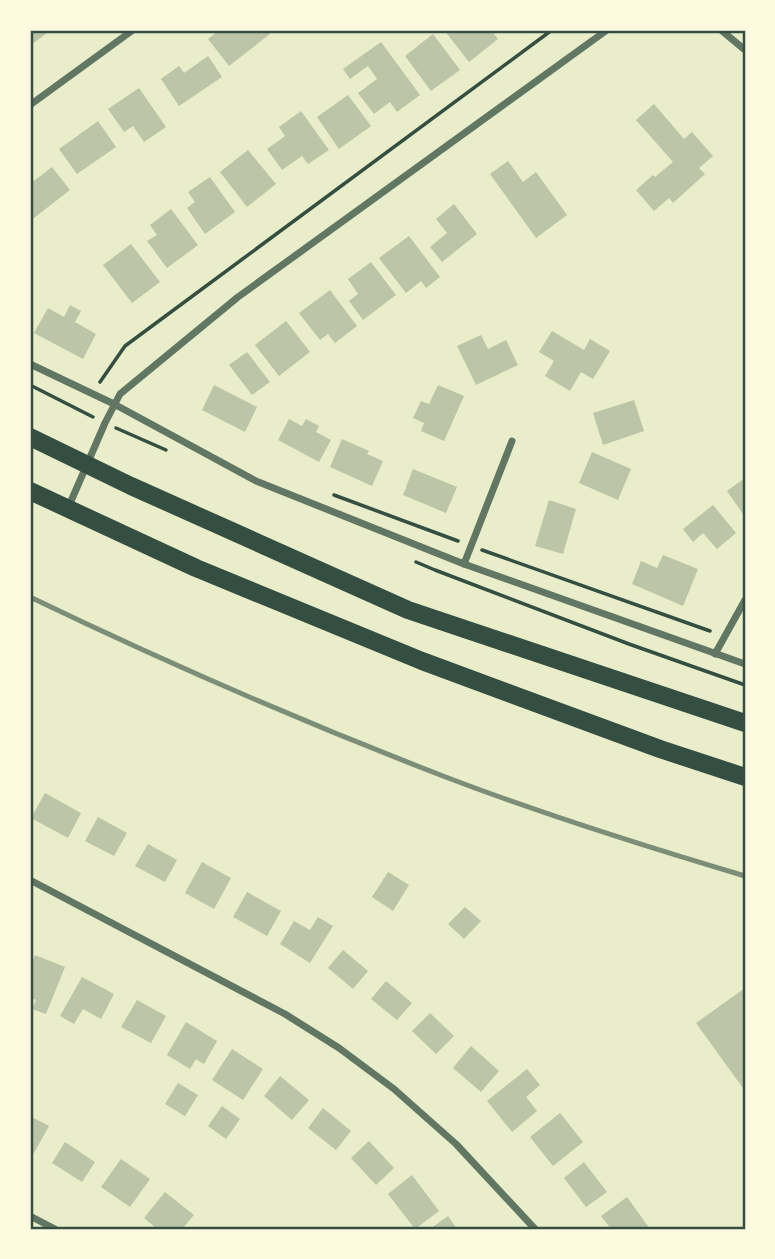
<svg xmlns="http://www.w3.org/2000/svg" width="775" height="1259" font-family="'Noto Sans',sans-serif">
<style>
.building{fill:#bcc5a7}
.lines{fill:none;stroke-linecap:round;stroke-linejoin:round}
.path{stroke:#344e41;stroke-width:3.5}
.minor{stroke:#617663;stroke-width:7}
.primary{stroke:#344e41;stroke-width:18}
.rail{stroke:#7c8e77;stroke-width:5}
.neatline{fill:none;stroke:#344e41;stroke-width:2.5}
</style>
<rect width="100%" height="100%" fill="#e9edc9"/>
<g class="building">
<path d="M30 30H51L31 45Z"/>
<path d="M219 30H229L232 33 235 30H266L270 34 229 66 208 39Z"/>
<path d="M444 30H491L498 39 469 62Z"/>
<path d="M433 34 460 70 431 91 405 56Z"/>
<path d="M381 42 420 95 397 112 390 102 374 114 358 93 377 79 368 66 350 79 343 69Z"/>
<path d="M208 56 222 77 179 106 161 79 179 66 184 73Z"/>
<path d="M139 88 166 127 144 142 133 126 124 132 108 109Z"/>
<path d="M348 95 371 126 339 149 317 117Z"/>
<path d="M654 104 684 139 692 132 713 156 699 168 705 174 673 203 669 198 654 211 636 190 653 175 655 177 673 162 636 120Z"/>
<path d="M301 111 329 150 308 164 302 156 282 170 267 149 285 136 279 127Z"/>
<path d="M98 121 116 147 77 174 59 149Z"/>
<path d="M248 150 276 184 247 207 220 172Z"/>
<path d="M508 161 523 182 536 172 567 215 536 238 490 174Z"/>
<path d="M52 167 70 190 30 221V184Z"/>
<path d="M210 177 235 212 205 234 187 208 195 202 188 192Z"/>
<path d="M454 204 477 234 442 262 430 247 447 233 436 219Z"/>
<path d="M171 209 198 245 167 268 147 241 157 235 150 225Z"/>
<path d="M409 236 440 277 426 288 421 281 406 293 379 258Z"/>
<path d="M131 244 160 282 132 303 103 265Z"/>
<path d="M371 262 396 295 363 320 349 301 358 294 348 279Z"/>
<path d="M330 290 357 326 335 343 328 334 320 340 299 313Z"/>
<path d="M70 305 81 311 75 322 96 334 83 359 34 333 48 308 64 317Z"/>
<path d="M286 321 310 352 279 376 255 345Z"/>
<path d="M552 331 584 350 590 339 610 351 593 379 581 372 570 391 545 376 554 361 539 352Z"/>
<path d="M481 335 488 349 506 340 518 365 476 385 457 346Z"/>
<path d="M247 352 270 382 252 395 229 365Z"/>
<path d="M214 385 257 407 245 432 202 410Z"/>
<path d="M438 385 464 396 444 441 421 431 424 423 413 418 421 401 429 404Z"/>
<path d="M634 400 644 431 603 445 593 413Z"/>
<path d="M289 419 302 426 306 419 319 426 316 432 331 440 319 462 278 440Z"/>
<path d="M342 439 369 451 367 454 383 461 372 486 330 467Z"/>
<path d="M592 452 631 469 618 500 579 483Z"/>
<path d="M413 469 457 487 446 513 403 495Z"/>
<path d="M745 478V517L727 491Z"/>
<path d="M549 500 576 509 563 554 535 546Z"/>
<path d="M713 505 736 533 717 549 703 533 693 542 683 529Z"/>
<path d="M663 555 698 569 683 606 632 584 641 561 657 568Z"/>
<path d="M45 793 81 813 68 838 31 818Z"/>
<path d="M98 817 127 833 114 856 85 841Z"/>
<path d="M148 844 177 860 165 882 135 866Z"/>
<path d="M202 862 231 878 214 909 185 893Z"/>
<path d="M388 872 409 885 393 911 372 897Z"/>
<path d="M247 892 281 911 267 936 233 917Z"/>
<path d="M465 907 481 921 464 939 448 924Z"/>
<path d="M318 917 333 926 310 963 280 944 294 921 310 930Z"/>
<path d="M343 950 368 971 353 989 328 968Z"/>
<path d="M35 955 65 967 46 1014 32 1009 36 1000 30 997V967Z"/>
<path d="M82 977 114 994 101 1019 83 1009 74 1024 60 1016Z"/>
<path d="M386 981 412 1003 397 1020 371 999Z"/>
<path d="M745 988V1091L696 1023Z"/>
<path d="M137 1000 166 1016 151 1043 121 1027Z"/>
<path d="M430 1013 454 1036 436 1054 412 1031Z"/>
<path d="M186 1022 217 1041 204 1064 196 1059 190 1069 167 1055Z"/>
<path d="M471 1046 499 1071 481 1092 453 1068Z"/>
<path d="M232 1049 263 1069 243 1100 212 1080Z"/>
<path d="M527 1069 540 1085 526 1097 537 1111 512 1132 487 1101Z"/>
<path d="M280 1076 309 1100 292 1120 264 1096Z"/>
<path d="M178 1083 198 1095 185 1116 165 1104Z"/>
<path d="M222 1106 240 1119 226 1139 208 1126Z"/>
<path d="M323 1108 351 1131 336 1150 308 1128Z"/>
<path d="M560 1113 583 1142 553 1166 530 1137Z"/>
<path d="M30 1116 49 1126 34 1153 30 1151Z"/>
<path d="M369 1141 394 1168 376 1185 351 1158Z"/>
<path d="M65 1142 95 1162 82 1182 52 1163Z"/>
<path d="M121 1159 150 1179 130 1207 101 1187Z"/>
<path d="M584 1162 607 1192 586 1207 564 1178Z"/>
<path d="M412 1175 439 1211 415 1229 388 1194Z"/>
<path d="M165 1192 194 1215 182 1229H176L173 1227 171 1229H157L144 1218Z"/>
<path d="M627 1197 650 1229H611L601 1216Z"/>
<path d="M448 1216 457 1229H430Z"/>
</g>
<g class="lines">
<g class="path">
<path d="M100 382 125 346 552 30"/>
<path d="M30 385 93 417"/>
<path d="M116 428 166 450"/>
<path d="M334 495 458 541"/>
<path d="M482 550 710 631"/>
<path d="M416 562 435 570 629 644 745 685"/>
</g>
<g class="minor">
<path d="M721 30 745 50"/>
<path d="M30 105 133 30"/>
<path d="M30 364 114 404 256 481 464 564 745 664"/>
<path d="M68 508 105 423 120 394 238 297 607 30"/>
<path d="M464 564 512 441"/>
<path d="M715 654 745 600"/>
<path d="M30 880 285 1014 339 1048 394 1089 456 1144 535 1229"/>
<path d="M30 1216 55 1229"/>
</g>
<g class="primary">
<path d="M30 437 131 486 408 610 745 723"/>
<path d="M30 491 196 568 422 661 660 749 745 777"/>
</g>
<path class="rail" d="M30 597C165 662 303 722 443 776 542 814 644 846 745 876"/>
</g>
<rect width="775" height="1259" fill="none" stroke="#fefae0" stroke-width="63"/>
<rect x="32" y="32" width="712" height="1196" class="neatline"/>
</svg>
